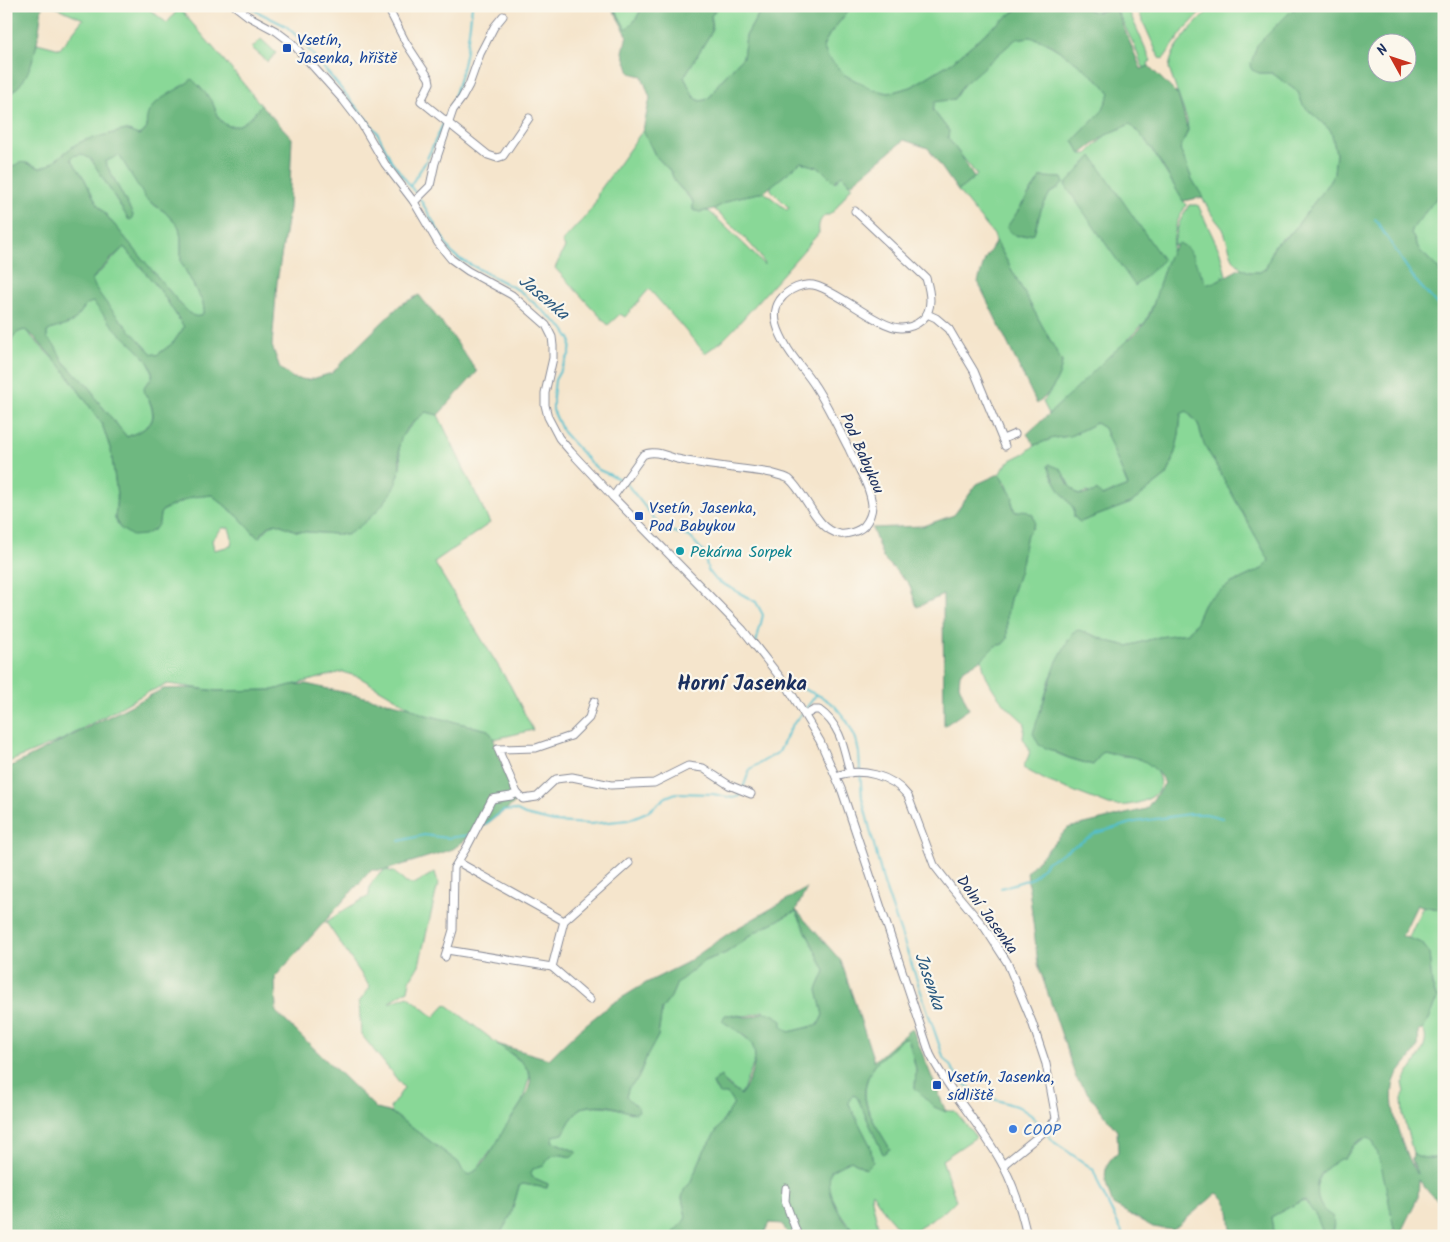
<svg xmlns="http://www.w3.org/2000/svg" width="1450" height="1242" font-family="Kalam,sans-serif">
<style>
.green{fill:#89d897;stroke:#52847a;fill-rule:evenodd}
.forest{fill:#6eb880;stroke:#44746f;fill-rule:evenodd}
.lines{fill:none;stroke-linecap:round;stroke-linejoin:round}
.stream{stroke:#53bfce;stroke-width:2}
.minor-casing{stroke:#888a95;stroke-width:9}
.minor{stroke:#fff;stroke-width:7}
.transit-dot{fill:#1a4fb4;stroke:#fbf7ec;stroke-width:2}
.culture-dot{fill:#0f9aa8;stroke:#fbf7ec;stroke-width:2}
.shop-dot{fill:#3f7fe0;stroke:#fbf7ec;stroke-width:2}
.labels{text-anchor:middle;stroke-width:4.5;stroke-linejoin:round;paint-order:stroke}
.transit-label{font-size:16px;fill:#164399;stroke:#fbf7ec;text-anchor:start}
.street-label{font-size:16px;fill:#1b2f5e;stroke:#fbf7ec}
.culture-label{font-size:16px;fill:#0d838f;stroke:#fbf7ec;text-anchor:start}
.shop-label{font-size:16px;fill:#366cbe;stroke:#fbf7ec;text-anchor:start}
.water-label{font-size:18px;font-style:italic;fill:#2c5a80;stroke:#fbf7ec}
.district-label{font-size:21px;font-weight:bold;fill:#1b2f5e;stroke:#fbf7ec}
</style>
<rect width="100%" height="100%" fill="#fbf7ec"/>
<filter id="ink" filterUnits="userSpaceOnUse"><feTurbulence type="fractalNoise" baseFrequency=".02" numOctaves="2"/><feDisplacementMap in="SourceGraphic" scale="10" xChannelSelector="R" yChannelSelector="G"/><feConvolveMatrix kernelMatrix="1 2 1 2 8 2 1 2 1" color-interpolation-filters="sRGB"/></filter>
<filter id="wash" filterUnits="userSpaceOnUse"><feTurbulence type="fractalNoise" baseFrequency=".0096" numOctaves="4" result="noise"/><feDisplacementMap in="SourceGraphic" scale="20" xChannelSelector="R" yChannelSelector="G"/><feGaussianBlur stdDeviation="1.12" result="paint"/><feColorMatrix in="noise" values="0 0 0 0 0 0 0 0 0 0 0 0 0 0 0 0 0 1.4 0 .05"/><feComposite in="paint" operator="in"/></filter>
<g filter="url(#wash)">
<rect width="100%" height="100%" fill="#f5e5cc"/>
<g class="green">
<path d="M53 6H145L167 23 179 8C207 40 234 72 261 105 251 119 232 138 218 117 215 113 216 110 214 106 211 100 194 88 187 83L178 88 143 133 138 135 126 130 85 140 75 145 49 165 40 168C23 161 21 160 6 172V96L14 92 33 58 37 43 60 49 83 19Z"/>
<path d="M613 6H643L636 19 626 29Z"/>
<path d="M718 6H763L746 36 743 57 718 84 711 96 705 100 700 101 694 97 684 77 712 31 711 16Z"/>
<path d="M852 6H1022L993 27 952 62 911 87 889 93 874 90 844 75 827 56 823 46 829 35Z"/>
<path d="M1080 6H1123L1129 11 1151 61 1148 63 1149 66 1145 68 1142 66 1135 47 1115 7 1094 12Z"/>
<path d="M1136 6H1207L1184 30 1164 58 1161 59 1157 53Z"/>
<path d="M1213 6H1299L1291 11 1259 73H1272L1298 92 1303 105 1331 131 1336 153 1334 173 1327 185 1293 231 1275 244 1266 268 1260 272H1249L1241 268 1233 259 1223 229 1212 215 1192 179 1180 149 1188 130 1187 120 1169 69C1171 44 1197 23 1213 6Z"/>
<path d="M1034 36C1047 43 1114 82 1111 98 1108 111 1082 131 1073 141L1081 154H1087L1106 135 1130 124 1144 137 1186 205 1177 222 1171 252 1155 300 1146 321 1086 381 1049 414 1043 402C1052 389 1060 378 1062 362L996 241 994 235 958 191 977 175 947 138 949 131 930 106 935 101 954 99 963 85 978 70 1016 39ZM1041 177 1062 178 1056 190 1050 192 1041 210 1034 233 1017 236 1020 207Z"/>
<path d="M261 39 276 53 268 62 252 48Z"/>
<path d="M643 130 655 155 671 172 675 182 693 202V210L700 212 702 210 710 212 749 249 764 265C762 251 726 221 714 209L734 198 764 192 787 210 789 208 771 190V186L801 162 820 168 834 182 837 181 840 173 852 186 835 210 829 215H825C819 221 818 225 819 233L732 331 722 341 705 353 649 289 625 317 620 314 608 325 555 268 565 247 562 242C572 229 597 209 598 193Z"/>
<path d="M81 153 91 159 129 220 133 215 105 162 119 154 151 203 165 212 179 227 181 238V262L203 303 204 310 202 315C192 320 188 311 181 305L97 204 84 178 71 159 73 156Z"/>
<path d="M1444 189V278L1436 266 1420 251 1411 233C1413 227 1416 224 1420 219 1428 209 1435 199 1444 189Z"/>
<path d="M1189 205H1198L1220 252 1226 275 1212 284H1207L1197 268 1176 245 1173 246 1179 223Z"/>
<path d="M124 247 160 290 184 327 173 343 157 355 151 353C137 337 96 298 92 280Z"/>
<path d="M93 301C100 310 106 318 113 326 124 338 145 353 151 368 154 375 151 381 145 385 143 396 147 395 150 403 159 426 143 429 127 437L96 399 92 390 79 376 74 373 63 361 55 346 47 338V332C55 326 65 328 73 321 81 315 83 305 93 301Z"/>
<path d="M25 330 64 370 102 424 111 451 117 494 115 519 159 523 160 514 163 510 192 497 212 495 239 517 258 538C266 533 267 526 276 523L296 531 347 535 390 494 399 475 401 460 399 447 400 438 417 419 426 412 438 415 490 523 434 562 510 685 533 730 494 739 488 730 422 714 359 677 342 672 273 690 217 691 168 684 146 693 64 739 6 763V370L8 367 12 338 19 331ZM222 528H229L232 538 231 546 214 550 212 540Z"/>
<path d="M1186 411 1198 424 1204 444 1269 560 1264 568 1232 583 1205 601 1195 624 1188 633 1159 637 1128 646 1111 642 1090 634 1069 638 1050 679 1034 733C1046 754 1071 759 1093 765L1103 751C1109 752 1115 755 1122 756 1131 757 1140 756 1148 762 1154 766 1157 772 1159 778 1167 801 1125 808 1109 805L1047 781 1023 768C1031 750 1032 754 1023 738L1025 723C1005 706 985 686 982 659L995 646 1003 644 1007 639V615L1010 599 1019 573 1027 534 1032 529 1015 512 1007 484 999 474 1009 461 1025 453 1035 445 1054 438 1070 436 1096 423 1104 428 1128 486 1101 496 1086 492 1078 495 1069 485 1067 479 1048 466 1054 480 1074 509V517L1080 522 1131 503 1167 475 1173 461 1179 435 1181 414Z"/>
<path d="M385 870 394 872 406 883 414 884 435 872 438 884 419 965 410 980 408 990 389 1002V1003L408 996 434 1017 446 1004 524 1064 530 1076 522 1102 504 1130 499 1141 475 1171 470 1175 463 1171 458 1162 392 1113 390 1108 404 1088 361 1034 359 1002 370 987 326 922 346 909 369 896C369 882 374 879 385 870Z"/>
<path d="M1423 906 1444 910V1156C1433 1159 1422 1160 1413 1153L1403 1116 1402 1099 1405 1092 1403 1083 1406 1078C1413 1064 1432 1045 1423 1030L1437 999 1432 985 1429 953 1422 943 1408 939Z"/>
<path d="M796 911 825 971 817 990 823 1015 818 1025 789 1032 763 1011C751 1016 745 1017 732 1014L741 1034 750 1041 754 1049 755 1060 741 1095C733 1090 726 1081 717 1078L713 1084 716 1090 727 1094 734 1104 705 1149 690 1183 684 1190 682 1198 686 1217 684 1222 669 1236H499L511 1215 519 1186 522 1184 547 1188 548 1184 532 1177 530 1173 533 1169 555 1154 572 1157 577 1152 552 1141V1136L563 1134 570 1121 580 1108C598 1104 613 1106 631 1113L637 1106 626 1097 629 1087 638 1079 646 1058 658 1036 662 1009 671 997 677 983 704 961 726 953 757 931Z"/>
<path d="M906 1038 909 1041 916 1069 915 1088C928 1101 936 1112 955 1111L976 1137 942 1160 956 1200 946 1210 905 1236 886 1214 872 1192 871 1195 880 1236C875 1236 869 1237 864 1236 848 1232 827 1195 828 1178 829 1176 830 1173 831 1171L851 1160 860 1166 872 1157 870 1145 848 1102 853 1095 857 1097 883 1153 890 1149C874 1120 853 1099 874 1066 879 1058 895 1047 902 1039Z"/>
<path d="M1365 1138C1369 1139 1369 1138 1372 1141 1382 1152 1391 1212 1394 1229L1390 1236H1331C1332 1232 1334 1228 1334 1224 1333 1216 1327 1215 1323 1210 1307 1188 1321 1170 1340 1158L1345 1159 1354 1145Z"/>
<path d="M1301 1201C1314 1202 1320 1225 1324 1236H1276L1272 1224 1271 1217Z"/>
</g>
<g class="forest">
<path d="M6 6H42C39 34 35 82 6 96Z"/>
<path d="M611 6H613L626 29 636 19 643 6H718L711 16 712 31 684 77 694 97 700 101 705 100 711 96 718 84 743 57 746 36 763 6H802V14H809L814 6H852L829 35 823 46 827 56 845 75 874 90 889 93 911 87 952 62 993 27 1022 6H1080L1090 11 1099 12 1115 7 1141 69 1149 66 1178 95 1188 130 1180 149 1192 179 1203 197 1183 201C1167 174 1153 145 1130 124L1106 135 1081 154 1073 141 1102 111 1110 93 1103 84 1075 61 1046 42 1030 37 1016 39 963 85 954 99 935 102 933 110 949 131 948 138 962 157 974 178 958 191 928 148 904 140 851 184 842 175 834 182 820 168 801 162 764 192 734 198 714 209 700 212 693 210V201L675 182 671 172 655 155 643 130 650 98 642 76 630 73 623 52 627 35Z"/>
<path d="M1299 6H1444V189C1435 199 1428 209 1420 219 1416 224 1413 227 1411 233L1420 251 1436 266 1444 278V910L1417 905 1402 936 1422 943 1429 953 1432 985 1437 999 1423 1030 1418 1031C1418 1035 1419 1042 1418 1046 1413 1059 1398 1069 1394 1082 1387 1109 1404 1151 1417 1174L1412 1160 1413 1153C1422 1160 1433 1159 1444 1156V1204L1431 1195 1419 1180 1418 1197 1399 1236H1397L1394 1229C1391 1215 1380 1145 1370 1139 1366 1137 1362 1139 1359 1141 1352 1145 1348 1153 1345 1159H1340C1323 1169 1311 1180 1319 1201 1322 1209 1325 1212 1332 1216 1335 1223 1333 1228 1331 1236H1324L1317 1217 1305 1201H1301L1271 1217 1272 1224 1276 1236H1233C1227 1219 1234 1204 1217 1193L1173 1230 1153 1227 1113 1205C1106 1184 1098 1168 1118 1152L1117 1131 1076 1078 1038 964 1027 872 1068 828 1146 809 1165 783C1146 753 1134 759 1103 751L1093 765 1069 758 1039 745 1033 733 1057 661 1073 632 1079 630 1111 642 1128 646 1159 637 1188 633 1195 624 1205 601 1232 583 1264 568 1269 560 1204 444 1198 424 1187 411 1181 414 1179 435 1173 461 1167 475 1131 503 1080 522 1074 517V509L1060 491 1048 466 1049 464 1061 469 1069 485 1078 495 1093 493 1097 490 1102 496 1128 486 1104 428 1096 423 1070 436 1054 438 1035 445 1027 434C1055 409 1082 383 1108 357 1120 346 1139 333 1147 320 1157 303 1164 251 1179 243 1195 249 1196 270 1207 284 1214 284 1233 272 1241 268L1249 272H1260L1266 268 1275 244 1285 238 1293 231 1327 185 1334 173 1336 153 1331 131 1303 105 1298 92 1272 73H1259L1252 70 1250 66 1257 45 1291 11ZM1378 42H1408V72H1378Z"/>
<path d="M192 79C199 86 210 97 214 106 216 110 215 113 218 117 232 138 251 119 261 105L292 138 289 208 277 282 272 346 280 368 293 378 309 380 332 373 353 351 400 305 419 295 453 337 477 372 438 415 426 412C415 420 399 433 399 448 399 457 401 465 399 474 392 500 369 521 347 535L296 531 276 523 270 525 258 538 239 517 212 495 192 497 163 510 160 514 159 523 155 529 144 535 132 536 120 528 115 519 117 494 111 451 102 424 64 370 34 337 25 330C1 336 17 353 6 370V172C22 159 21 161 40 168L49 165 75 145 85 140 126 130 138 135 143 133 147 128C141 101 177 93 192 79ZM81 154 91 159 129 220 132 219 133 215 105 162 119 155 146 199 165 212 179 227 181 238V262L203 303 204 310 202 315C192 320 188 310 181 305L97 204 84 178 71 159 73 156ZM124 247 160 290 184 327 173 343 157 355 151 353C138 338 96 297 92 279L113 257ZM93 302C100 310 106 318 113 326 123 338 149 356 152 371 154 379 148 382 144 387 144 394 147 397 150 402 160 425 144 429 127 437L96 399 92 390 79 376 74 373 63 361 55 346 47 338V332C55 326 65 328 73 321 81 315 83 304 93 302Z"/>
<path d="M1092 156 1163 260 1135 286 1065 185Z"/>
<path d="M1041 177 1062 178 1064 183 1056 190 1050 193 1041 210 1034 233C1022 236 1014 239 1007 227Z"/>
<path d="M996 241 1062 362C1060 379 1051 393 1037 404L978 282 985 259Z"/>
<path d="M999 474 1013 497 1012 503 1015 512 1024 510 1033 515 1035 522 1032 529 1027 534 1019 573 1010 599 1007 615V639L1003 644 995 646 982 659 963 670 960 674 959 685 969 709 944 726 943 595 917 607 909 584 883 558 872 528 923 526 954 515 977 484Z"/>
<path d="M306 684 410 707 422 714 488 730 493 737 515 803 453 849 386 870H371L275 977 276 1012 377 1109 392 1113 458 1162 463 1171 470 1175C486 1164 495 1146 504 1129 512 1116 534 1091 530 1075 526 1061 508 1052 497 1044L549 1059 579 1030 610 1005 646 983 686 963 729 933 807 888 796 910 841 961 874 1061 912 1028 946 1112 934 1107 915 1088 916 1069 909 1041 906 1038 902 1039C895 1047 879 1058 874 1066 852 1099 874 1120 890 1149L883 1154 857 1097 853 1095 848 1102 870 1145 873 1162 866 1169 851 1160 831 1171C825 1188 837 1214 850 1227 853 1230 859 1232 863 1236H789L782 1224 769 1223 763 1236H669L684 1221 686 1217 682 1198 684 1190 690 1183 705 1149 734 1104 727 1094H720L713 1084 715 1080 721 1076C724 1085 734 1090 741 1095 750 1080 763 1054 748 1039 741 1032 730 1027 722 1021L725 1015C733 1014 738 1016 745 1017 764 1018 759 1004 782 1020V1026L789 1032 818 1025 823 1015 817 990 825 971 796 911 757 931 726 953 704 961 677 983 671 997 662 1009 658 1036 646 1058 638 1079 629 1087 626 1096 637 1107 639 1111 636 1113C629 1113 623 1110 617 1108 605 1104 592 1105 580 1108L570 1121 563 1134 553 1136 552 1141 577 1152 572 1157C557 1154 552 1151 544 1166L533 1169 531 1173 532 1177 548 1184 547 1188 523 1184 519 1186 511 1215 499 1236H6V769L163 689 192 688 217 691 273 690 291 685Z"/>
</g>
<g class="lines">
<g class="stream">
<path d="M246 6 286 26 299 38 377 132 391 160 417 195"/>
<path d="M446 117C462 81 468 46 472 6"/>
<path d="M410 186 425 163 444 122"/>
<path d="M420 199 451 252 458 258 520 291 563 328 571 340 570 353 555 380 553 397V410L563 432 590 462 599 470 622 480"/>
<path d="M1375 219 1415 280 1444 312"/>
<path d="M626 483 657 522 665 529 690 537 703 551 708 570 716 580 756 602 763 615 756 643"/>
<path d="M792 684 822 697 835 706 847 721 856 739 859 753 862 798 884 884 943 1056 962 1082 978 1094 1019 1107 1031 1115 1043 1129"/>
<path d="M804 711 816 695"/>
<path d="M743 788 750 769 779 752 791 727 801 714"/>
<path d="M480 828 503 811 515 810 525 815 554 822 590 824 628 820 649 811 666 797 676 793 713 794 733 798 740 796 741 792"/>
<path d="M399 841 424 835 447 838 470 835"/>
<path d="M1001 888 1033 878 1047 862 1097 833 1135 822 1189 814H1206L1222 818"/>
<path d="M1046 1132 1054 1142 1093 1169 1102 1192 1124 1236"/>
</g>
</g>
</g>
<g filter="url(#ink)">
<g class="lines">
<g class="minor-casing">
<g id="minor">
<path d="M235 6 248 16 276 31 292 43 344 101 361 123 385 164 414 202 438 243 451 259 468 271 512 295 546 325 552 337 553 346V358L545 393V405L548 417 559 438 571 452 613 497 743 630 787 686 820 741 842 791 930 1054C949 1092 979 1123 1000 1160 1014 1184 1021 1209 1027 1236"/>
<path d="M387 6 406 43 429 78 430 83 421 101 488 155 497 158 503 156 529 118"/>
<path d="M414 202 430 186 435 163 453 110 462 98 469 85 480 54 494 27 503 16"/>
<path d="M927 314 936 318 949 329 956 341 974 371 1005 446"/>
<path d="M1003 439 1015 434"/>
<path d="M613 497 643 455C653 449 667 456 677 459 708 466 740 468 771 473 777 475 784 476 789 479 806 493 816 530 840 534 847 535 859 531 864 526 869 520 872 513 872 505 870 485 857 467 849 449 838 428 828 406 815 386 807 373 796 362 788 349 780 335 769 316 780 300 788 289 804 282 817 286 840 293 880 328 901 328 909 328 916 325 922 320 934 309 930 292 926 278L855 211"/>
<path d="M805 715 814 710H819C841 725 844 749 850 773"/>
<path d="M836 776C861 767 892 775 908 796L934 865 951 887 985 928 1007 962 1032 1022 1046 1064 1056 1118 1051 1126 1003 1165"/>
<path d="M517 793 523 799 537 797 556 779 572 777 611 785 654 783 688 766 703 768 729 785 751 794"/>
<path d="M458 862 564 921"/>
<path d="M447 950 552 967"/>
<path d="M445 957 453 930 454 868 467 847 492 799 511 796 517 793 498 749 536 748 571 736 589 718 594 701"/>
<path d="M590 1000 552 967 564 921 629 863"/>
<path d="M786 1188 785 1201 798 1236"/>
</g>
</g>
<use href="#minor" class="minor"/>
</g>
</g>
<g class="transit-dot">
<rect x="282" y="43" width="10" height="10" rx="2.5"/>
<rect x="634" y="511" width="10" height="10" rx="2.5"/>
<rect x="932" y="1080" width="10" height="10" rx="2.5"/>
</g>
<circle class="culture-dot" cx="680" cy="551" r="5"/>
<circle class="shop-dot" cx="1013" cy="1129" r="5"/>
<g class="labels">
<g class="transit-label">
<text x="297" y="45">Vsetín,<tspan x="297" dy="18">Jasenka, hřiště</tspan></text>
<text x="649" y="513">Vsetín, Jasenka,<tspan x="649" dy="18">Pod Babykou</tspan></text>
<text x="947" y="1082">Vsetín, Jasenka,<tspan x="947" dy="18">sídliště</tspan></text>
</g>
<g class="street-label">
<text transform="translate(863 453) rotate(66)" y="6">Pod Babykou</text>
<text transform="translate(988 914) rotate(54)" y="6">Dolní Jasenka</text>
</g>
<g class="culture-label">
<text x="690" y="557">Pekárna Sorpek</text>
</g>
<g class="shop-label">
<text x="1023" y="1135">COOP</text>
</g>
<g class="water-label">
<text transform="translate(544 297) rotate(40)" y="6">Jasenka</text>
<text transform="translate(930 981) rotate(71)" y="6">Jasenka</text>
</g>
<g class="district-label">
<text x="742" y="690">Horní Jasenka</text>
</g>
</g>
<rect width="1450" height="1242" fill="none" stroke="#fbf7ec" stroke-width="25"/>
<g transform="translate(1392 58) rotate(310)"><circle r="24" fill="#fbf7ec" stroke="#a1a7b3"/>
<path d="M0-4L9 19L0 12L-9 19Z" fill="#c8321e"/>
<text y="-8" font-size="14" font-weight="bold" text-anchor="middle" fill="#1b2f5e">N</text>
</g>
</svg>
